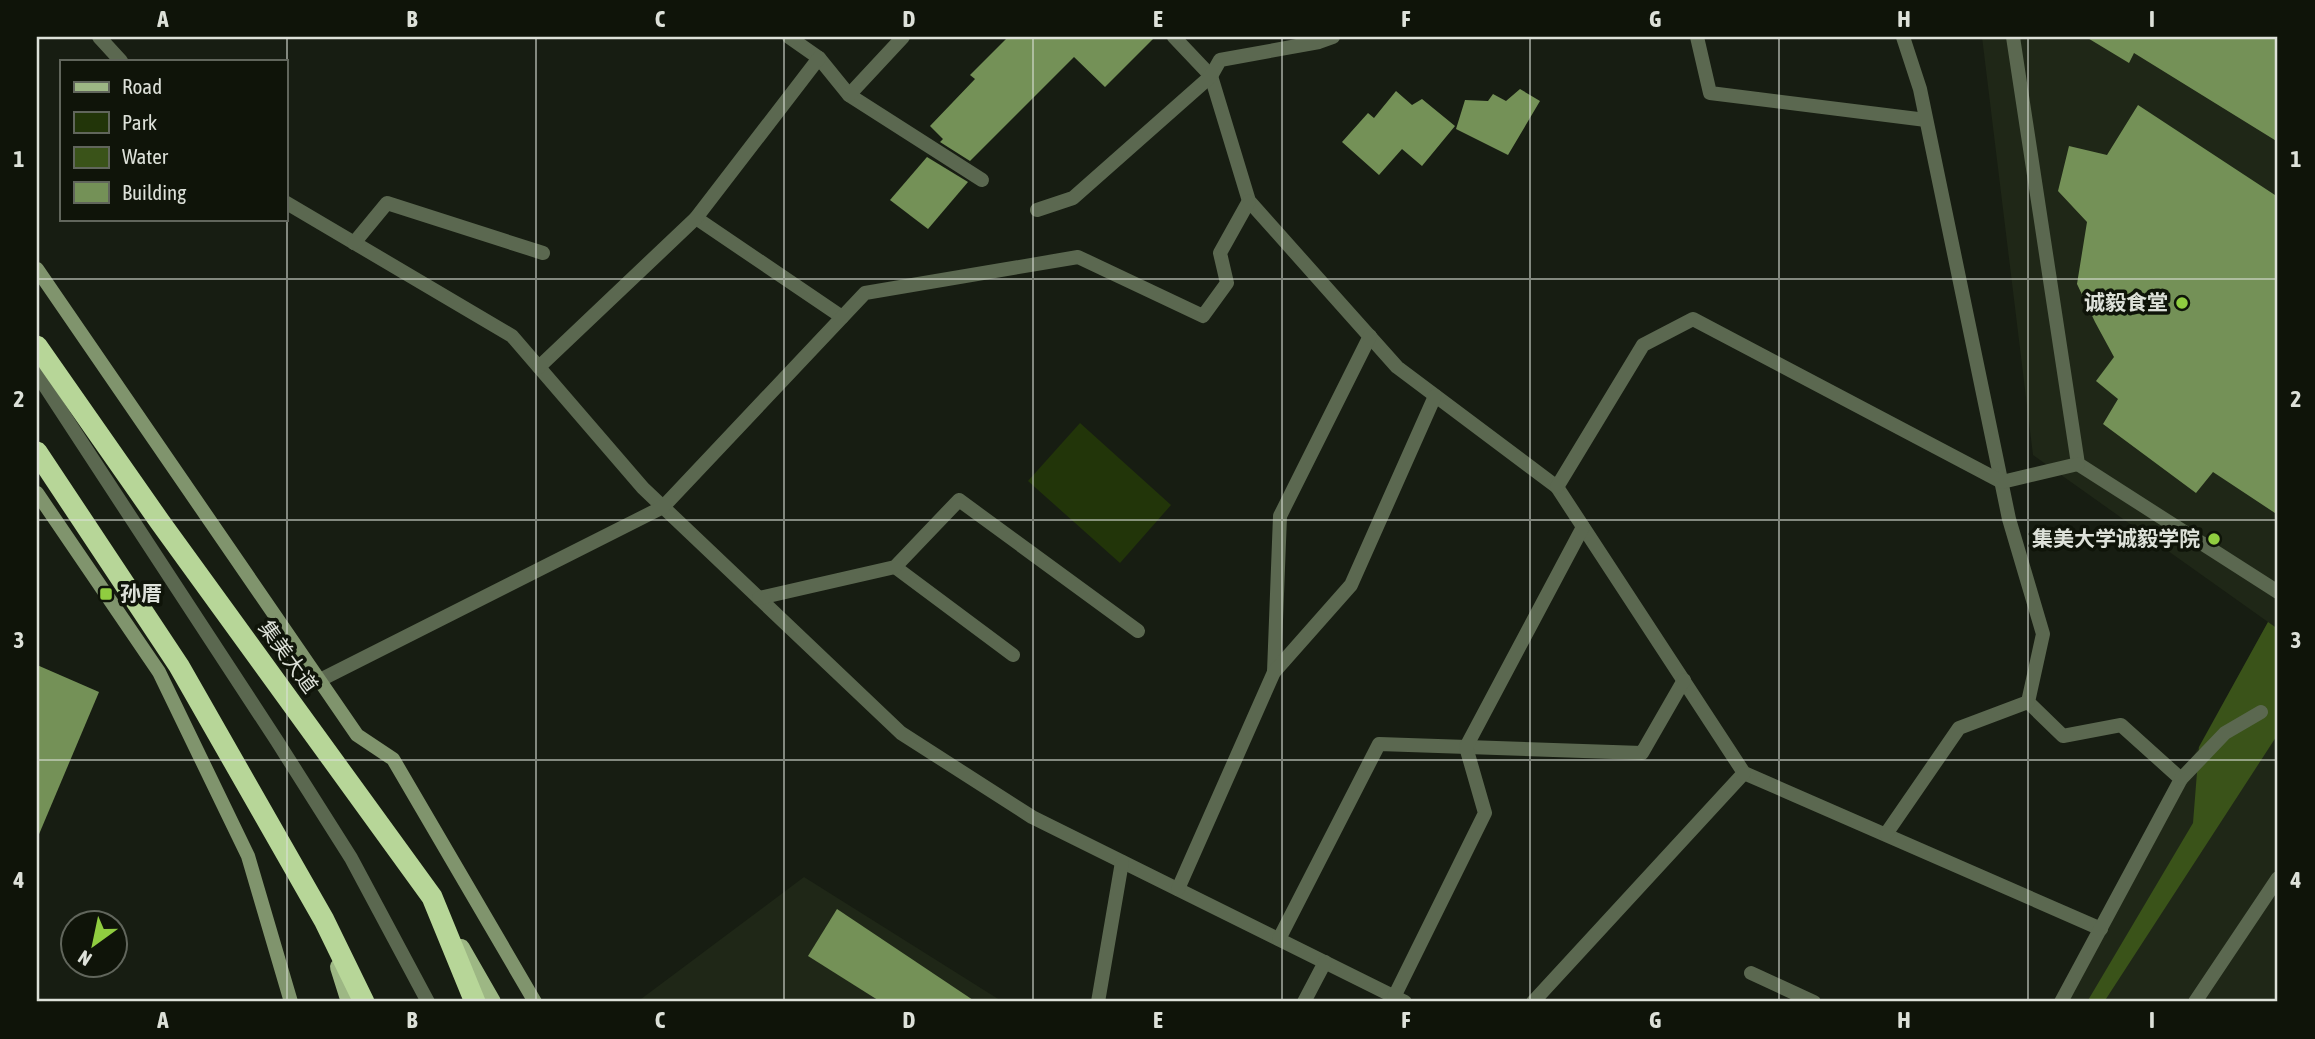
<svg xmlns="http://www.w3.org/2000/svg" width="2315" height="1039" font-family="'Asap Condensed','Noto Sans SC',sans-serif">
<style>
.built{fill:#1f2717}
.green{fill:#223509}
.water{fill:#3a5319}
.building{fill:#749157}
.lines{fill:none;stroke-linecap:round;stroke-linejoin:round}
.lane{stroke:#5b6850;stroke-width:14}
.street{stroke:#5b6850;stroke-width:14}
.secondary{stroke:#80946d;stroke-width:14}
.primary{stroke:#9db784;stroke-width:18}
.highway{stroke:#b7d698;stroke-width:21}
.grid{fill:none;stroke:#dde1d9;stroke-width:2;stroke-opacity:0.55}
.poi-dot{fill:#90cd40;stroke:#0f1409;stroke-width:2.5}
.labels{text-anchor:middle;stroke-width:7;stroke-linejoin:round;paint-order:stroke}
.poi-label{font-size:21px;font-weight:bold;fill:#dde1d9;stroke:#0f1409;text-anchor:end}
.street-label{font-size:21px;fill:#dde1d9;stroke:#0f1409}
.neatline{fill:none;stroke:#dde1d9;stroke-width:2.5}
.grid-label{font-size:23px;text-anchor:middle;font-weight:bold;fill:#dde1d9}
</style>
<rect width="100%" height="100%" fill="#171d12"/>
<g class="built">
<path d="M1982 37H2278V1002H2057L2268 622 2033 455Z"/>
<path d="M804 877 1003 1002H637Z"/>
</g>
<path class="green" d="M1080 423 1171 505 1120 563 1028 481Z"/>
<path class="water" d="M2268 622 2278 629V734L2104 1002H2087L2193 823 2199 747Z"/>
<g class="building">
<path d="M1008 37H1155L1105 87 1074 57 970 161 940 142 943 139 930 126 975 79 970 75Z"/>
<path d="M2086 37H2278V142L2134 53 2129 63Z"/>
<path d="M1520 89 1540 101 1508 155 1456 129 1465 100 1488 101 1493 94 1506 101Z"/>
<path d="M1396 91 1412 105 1422 99 1455 126 1422 166 1402 149 1379 175 1342 142 1368 113 1374 118Z"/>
<path d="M2138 105 2278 197V515L2213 472 2196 493 2103 424 2118 399 2096 381 2114 357 2095 322 2077 284 2087 222 2058 191 2069 146 2107 155Z"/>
<path d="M927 157 968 182 928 229 890 200Z"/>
<path d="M37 665 99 692 37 839Z"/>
<path d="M837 909 976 1002H881L808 956Z"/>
</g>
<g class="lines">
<path class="lane" d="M37 374 277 741 351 858 428 1002"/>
<g class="street">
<path d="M99 37 121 61"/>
<path d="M789 37 819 58 849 95 982 180"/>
<path d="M1174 37 1211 76 1249 201 1397 367 1557 487 1744 773 2101 929"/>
<path d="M1697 37 1710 93 1926 120"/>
<path d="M1903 37 1920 89 2009 519 2043 634 2028 702 2063 736 2121 725 2181 779 2061 1002"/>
<path d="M2013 37 2078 464 2278 592"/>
<path d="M849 95 903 37"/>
<path d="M285 202 512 336 643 488 901 733 1032 817 1405 1002"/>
<path d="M1037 210 1073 198 1211 76 1220 60 1319 42 1333 37"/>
<path d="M696 218 842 317"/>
<path d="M354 243 387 203 543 253"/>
<path d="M539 367 696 218 819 58"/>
<path d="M1557 487 1643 345 1693 319 2002 482 2078 464"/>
<path d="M895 567 1013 655"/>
<path d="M759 598 895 567 959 500 1138 631"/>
<path d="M1274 672 1280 516 1370 336"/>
<path d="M320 680 663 507 865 293 1078 257 1203 316 1227 283 1220 253 1249 201"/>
<path d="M2181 779 2225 733 2261 712"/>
<path d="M1886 834 1959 728 2028 702"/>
<path d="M1178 889 1274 672 1351 585 1435 396"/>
<path d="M1279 939 1379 744 1642 753 1684 680"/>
<path d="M1751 973 1814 1002"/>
<path d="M1394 997 1485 813 1466 747 1583 527"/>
<path d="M1098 1002 1122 862"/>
<path d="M1304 1002 1325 962"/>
<path d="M1533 1002 1744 773"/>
<path d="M2195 1002 2278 878"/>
</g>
<g class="secondary">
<path d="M37 269 357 735 393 759 535 1002"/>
<path d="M37 493 159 672 248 856 291 1002"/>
</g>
<g class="primary">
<path d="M461 948 492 1002"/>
<path d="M339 967 350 1002"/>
</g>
<g class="highway">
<path d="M37 346 160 522 432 897 475 1002"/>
<path d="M37 452 179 666 324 920 364 1002"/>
</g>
</g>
<path class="grid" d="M287 37V1002M536 37V1002M784 37V1002M1033 37V1002M1282 37V1002M1530 37V1002M1779 37V1002M2028 37V1002M37 279H2278M37 520H2278M37 760H2278"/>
<g class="poi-dot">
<circle cx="2182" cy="303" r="7"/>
<circle cx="2214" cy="539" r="7"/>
<rect x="99" y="587" width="14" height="14" rx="3.5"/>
</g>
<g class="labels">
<g class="poi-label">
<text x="2168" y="310">诚毅食堂</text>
<text x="2200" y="546">集美大学诚毅学院</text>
<text x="120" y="601" text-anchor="start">孙厝</text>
</g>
<g class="street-label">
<text transform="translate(288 657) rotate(54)" y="7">集美大道</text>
</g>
</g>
<rect width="2315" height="1039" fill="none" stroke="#0f1409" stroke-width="77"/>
<rect x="60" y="60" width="228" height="161" fill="#0f1409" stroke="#61665c" stroke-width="2"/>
<rect x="74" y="82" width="35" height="10" fill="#9db784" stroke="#61665c" stroke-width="2"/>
<text x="122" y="94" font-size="21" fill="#dde1d9">Road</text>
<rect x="74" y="112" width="35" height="21" fill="#223509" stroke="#61665c" stroke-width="2"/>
<text x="122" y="130" font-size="21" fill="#dde1d9">Park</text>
<rect x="74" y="147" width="35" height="21" fill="#3a5319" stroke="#61665c" stroke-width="2"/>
<text x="122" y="164" font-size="21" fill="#dde1d9">Water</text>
<rect x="74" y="182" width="35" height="21" fill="#749157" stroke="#61665c" stroke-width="2"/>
<text x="122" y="200" font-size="21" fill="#dde1d9">Building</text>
<g transform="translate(94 944) rotate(213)"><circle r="33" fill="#0f1409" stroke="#61665c" stroke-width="2"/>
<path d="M0-5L12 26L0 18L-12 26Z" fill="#90cd40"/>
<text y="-10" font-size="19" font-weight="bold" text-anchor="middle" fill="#dde1d9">N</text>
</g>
<rect x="38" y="38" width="2238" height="962" class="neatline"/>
<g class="grid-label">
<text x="163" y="27">A</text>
<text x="412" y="27">B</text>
<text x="660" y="27">C</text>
<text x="909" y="27">D</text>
<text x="1158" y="27">E</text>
<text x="1406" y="27">F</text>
<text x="1655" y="27">G</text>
<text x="1904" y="27">H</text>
<text x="2152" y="27">I</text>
<text x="19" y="167">1</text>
<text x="2296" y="167">1</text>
<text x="19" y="407">2</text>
<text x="2296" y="407">2</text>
<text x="19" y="648">3</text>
<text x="2296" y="648">3</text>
<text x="19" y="888">4</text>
<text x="2296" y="888">4</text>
<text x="163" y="1028">A</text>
<text x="412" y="1028">B</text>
<text x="660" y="1028">C</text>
<text x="909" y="1028">D</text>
<text x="1158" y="1028">E</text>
<text x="1406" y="1028">F</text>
<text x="1655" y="1028">G</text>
<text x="1904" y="1028">H</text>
<text x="2152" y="1028">I</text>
</g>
</svg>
